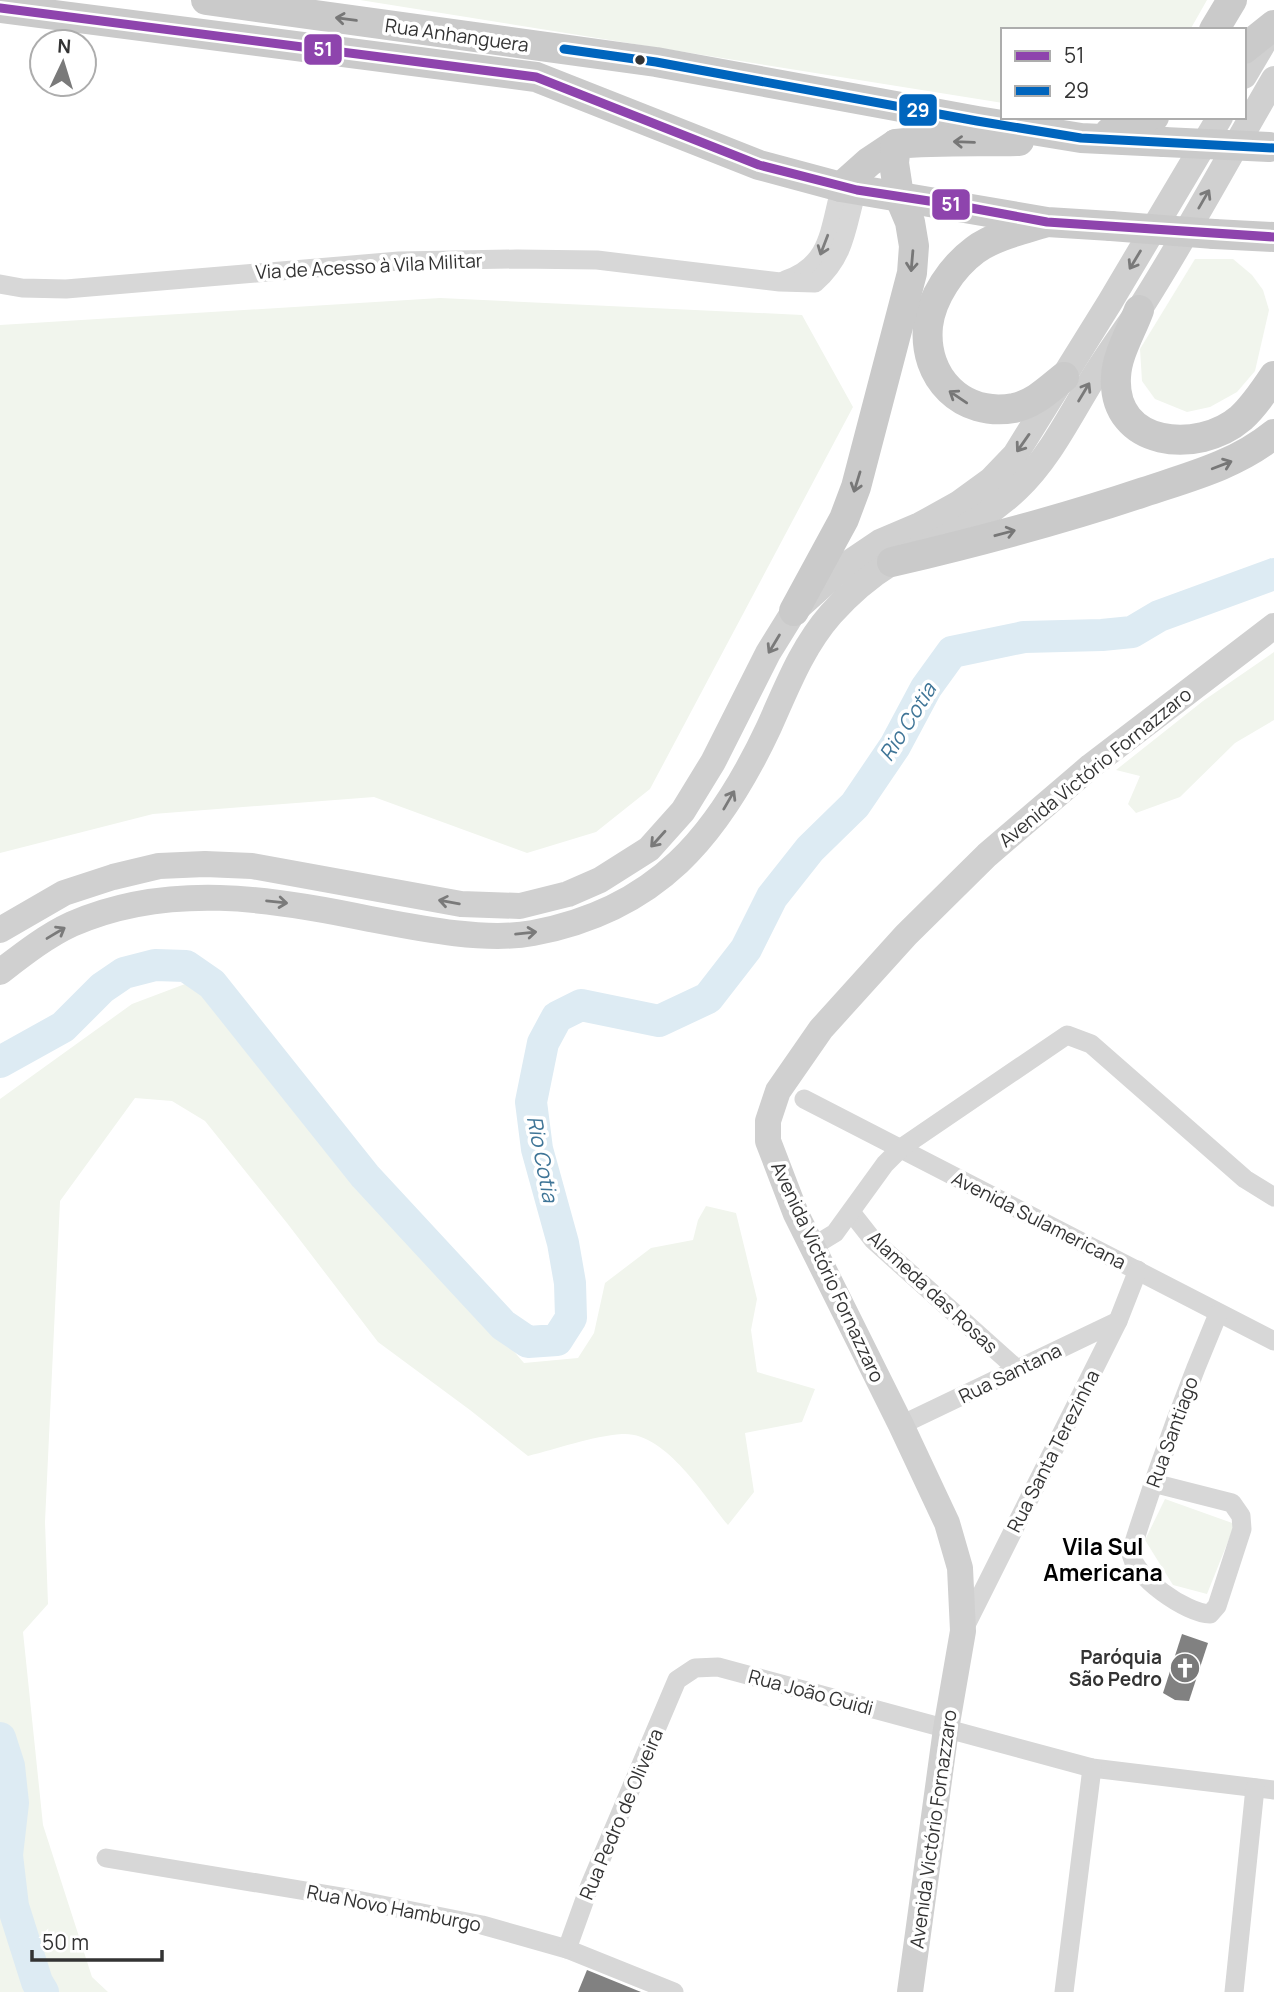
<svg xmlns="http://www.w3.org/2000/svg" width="1274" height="1992" font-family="Manrope,sans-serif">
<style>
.green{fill:#f1f5ed}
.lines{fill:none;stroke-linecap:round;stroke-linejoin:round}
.river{stroke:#ddebf3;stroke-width:32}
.building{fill:#818181}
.street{stroke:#d7d7d7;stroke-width:19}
.secondary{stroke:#d0d0d0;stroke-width:26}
.primary{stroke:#cacaca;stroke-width:30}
.primary-bridge{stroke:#cacaca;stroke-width:30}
.bus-1-casing{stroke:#fff;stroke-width:14}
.bus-2-casing{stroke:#fff;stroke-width:14}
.bus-1{stroke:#8e44ad;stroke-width:9}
.bus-2{stroke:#0065bd;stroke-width:9}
.oneway{stroke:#777}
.oneway2{stroke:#7a7a7a}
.oneway3{stroke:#7d7d7d}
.bus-dot{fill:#333;stroke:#fff;stroke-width:2.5}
.labels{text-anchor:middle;stroke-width:7;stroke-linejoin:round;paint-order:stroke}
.street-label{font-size:19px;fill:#333;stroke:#fff}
.poi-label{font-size:19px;font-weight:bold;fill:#333;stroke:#fff;text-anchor:end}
.water-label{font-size:21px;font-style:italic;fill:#3f7597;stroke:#fff}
.quarter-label{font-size:23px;font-weight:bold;fill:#000;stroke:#fff}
.line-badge{stroke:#fff;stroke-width:2.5}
.badge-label{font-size:19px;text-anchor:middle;font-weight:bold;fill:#fff}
</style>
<rect width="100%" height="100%" fill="#fff"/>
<g class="green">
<path d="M360 0H1207L1190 30H1003V103Z"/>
<path d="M1195 259H1233L1252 275 1263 290 1269 310 1255 371 1237 392 1210 407 1187 412 1155 399 1142 381 1140 349Z"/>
<path d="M440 298 802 315 853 407 650 789 596 832 527 853 374 797 153 814 0 853V325Z"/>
<path d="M1274 652V720L1235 743 1180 797 1136 813 1128 804 1140 776 1116 770 1203 701Z"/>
<path d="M193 981 524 1363 578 1358 594 1333 605 1283 651 1248 693 1240 698 1220 706 1206 736 1213 757 1299 751 1330 757 1372 815 1389 802 1422 745 1433 754 1492 728 1525C704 1496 665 1431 622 1434 593 1436 556 1449 528 1456L470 1410 378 1342 287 1223 205 1121 172 1101 135 1098 60 1201 45 1522 48 1604 23 1632 43 1825 92 1977 108 1992H0V1099L132 1004Z"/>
<path d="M1165 1499 1235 1524 1207 1594 1173 1585 1145 1540Z"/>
</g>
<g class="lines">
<g class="river">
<path d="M0 1062 63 1027 102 988 124 973 155 965 186 966 212 984 365 1176 503 1325 528 1342 557 1340 571 1318 570 1283 563 1243 537 1149 531 1102 543 1043 557 1017 581 1005 659 1021 708 998 746 949 772 897 810 849 855 805 895 746 926 688 952 652 1024 637 1102 635 1132 632 1159 616 1274 574"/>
<path d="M0 1738 9 1766 13 1803 7 1855 13 1906 37 1982 43 1992"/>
</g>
</g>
<g class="building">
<path d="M1182 1634 1208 1643 1189 1701 1175 1700 1163 1693Z"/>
<path d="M587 1970 641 1992H578Z"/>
</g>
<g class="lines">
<g class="street">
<path d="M785 280C831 265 829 228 841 187"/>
<path d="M0 284 22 288 66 289 399 261 517 259 597 260 780 282 815 283C846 256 846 228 857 190"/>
<path d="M804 1099 1274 1341"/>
<path d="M851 1212 873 1240 1017 1369"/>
<path d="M812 1247 835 1233 885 1164 901 1148 1067 1035 1091 1044 1245 1179 1274 1197"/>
<path d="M901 1425 1118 1321"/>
<path d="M1153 1483 1232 1503 1241 1516 1242 1529 1217 1606 1210 1614C1187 1614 1132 1576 1131 1552 1156 1471 1185 1392 1218 1314"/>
<path d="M963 1631 1118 1321 1138 1270"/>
<path d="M106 1858 342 1897 482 1925 567 1949 674 1992"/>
<path d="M567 1949 590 1885 677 1680 695 1668 718 1667 1092 1768 1274 1790"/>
<path d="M1064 1992 1092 1768"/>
<path d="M1234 1992 1255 1788"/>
</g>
<g class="secondary">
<path d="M1244 76 1271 30"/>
<path d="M0 930 64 893 113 877 159 866 205 864 252 866 461 904 520 906 568 894 600 880 649 849 683 811 713 762 768 653 794 611 843 567 880 542 920 525 958 504 991 480 1015 455 1110 302 1220 117"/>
<path d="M0 972C22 955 46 936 72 924 168 882 271 898 370 919 417 928 485 942 533 933 657 910 718 836 769 727 787 687 802 647 831 614 848 595 870 576 891 563 908 553 928 546 946 538 971 525 996 509 1017 489 1050 458 1071 413 1095 375 1109 353 1124 332 1139 310 1187 235 1229 156 1274 79"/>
<path d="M910 1992 946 1729 963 1631 960 1568 947 1523 901 1425 796 1214 768 1141V1121L778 1091 821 1029 906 935 987 855 1091 766 1274 626"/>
</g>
<g class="primary">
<path d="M206 0 656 62 977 121 1081 138 1164 142"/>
<path d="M0 8 536 77 759 165 841 187 1047 222 1111 226"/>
<path d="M1214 30 1232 0"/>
<path d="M1244 49 1274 25"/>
<path d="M1110 132 1154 117"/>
<path d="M841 187 869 162 896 144"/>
<path d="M1044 223C1021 230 994 236 975 250 952 267 931 298 928 326 923 378 962 417 1014 408 1034 404 1049 389 1064 377"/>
<path d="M1214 234 1274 237"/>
<path d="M1139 310C1131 332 1117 354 1116 377 1112 447 1198 455 1241 418 1254 406 1264 391 1274 376"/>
<path d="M892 562C977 542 1061 520 1144 492 1189 477 1236 465 1274 434"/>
<path d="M794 611 844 519 856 487 912 273 914 246 910 222 899 196 894 163 896 144C937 140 978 142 1019 141"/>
</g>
<g class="primary-bridge">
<path d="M1164 142 1269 147"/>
<path d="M1111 226 1214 234"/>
</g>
<g class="bus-1-casing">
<path id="bus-1" d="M0 8 536 77 759 165 857 190 955 205 1047 222 1274 237"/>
</g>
<g class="bus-2-casing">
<path id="bus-2" d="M564 49 656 62 977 121 1081 138 1274 148"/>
</g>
<use href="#bus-1" class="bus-1"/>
<use href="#bus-2" class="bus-2"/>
</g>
<defs><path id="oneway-shaft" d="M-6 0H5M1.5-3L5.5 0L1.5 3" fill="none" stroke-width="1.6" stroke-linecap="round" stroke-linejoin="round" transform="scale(1.75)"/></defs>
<g class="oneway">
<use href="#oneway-shaft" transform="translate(346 19) rotate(-172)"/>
<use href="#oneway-shaft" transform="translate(964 142) rotate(-178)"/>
<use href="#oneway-shaft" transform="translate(912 261) rotate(95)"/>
<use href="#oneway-shaft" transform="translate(958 397) rotate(-146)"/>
<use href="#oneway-shaft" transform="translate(1222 465) rotate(-21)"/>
<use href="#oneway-shaft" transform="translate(857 482) rotate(107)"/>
<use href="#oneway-shaft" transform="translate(1005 533) rotate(-15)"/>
</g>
<g class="oneway2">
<use href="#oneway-shaft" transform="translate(1204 199) rotate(-60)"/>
<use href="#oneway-shaft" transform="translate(1135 260) rotate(121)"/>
<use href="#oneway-shaft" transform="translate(1084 392) rotate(-59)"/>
<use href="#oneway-shaft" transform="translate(1023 443) rotate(125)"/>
<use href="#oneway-shaft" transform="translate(774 644) rotate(121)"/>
<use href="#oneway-shaft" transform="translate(729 800) rotate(-60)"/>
<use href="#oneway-shaft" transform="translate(658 839) rotate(132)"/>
<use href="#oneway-shaft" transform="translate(277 902) rotate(6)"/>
<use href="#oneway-shaft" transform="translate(449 902) rotate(-170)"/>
<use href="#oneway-shaft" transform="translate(56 933) rotate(-31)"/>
<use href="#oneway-shaft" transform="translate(526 933) rotate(-6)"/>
</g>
<use class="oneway3" href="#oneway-shaft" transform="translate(824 245) rotate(111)"/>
<defs>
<g id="church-disc" transform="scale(1.575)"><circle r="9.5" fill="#7a7a7a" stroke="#fff"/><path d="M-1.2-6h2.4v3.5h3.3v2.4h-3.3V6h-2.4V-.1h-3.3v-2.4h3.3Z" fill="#fff"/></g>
</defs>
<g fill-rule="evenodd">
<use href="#church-disc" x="1185" y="1668"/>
</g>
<circle class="bus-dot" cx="640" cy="60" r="6"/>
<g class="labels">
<g class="street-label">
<text transform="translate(457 35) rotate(8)" y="7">Rua Anhanguera</text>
<text transform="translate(369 266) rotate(-3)" y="7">Via de Acesso à Vila Militar</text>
<text transform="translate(1095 767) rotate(-39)" y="7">Avenida Victório Fornazzaro</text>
<text transform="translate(1039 1220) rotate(27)" y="7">Avenida Sulamericana</text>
<text transform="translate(828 1272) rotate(65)" y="7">Avenida Victório Fornazzaro</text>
<text transform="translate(933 1292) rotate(43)" y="7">Alameda das Rosas</text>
<text transform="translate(1010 1373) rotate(-26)" y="7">Rua Santana</text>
<text transform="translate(1172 1432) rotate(-70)" y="7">Rua Santiago</text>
<text transform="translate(1053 1451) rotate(-63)" y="7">Rua Santa Terezinha</text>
<text transform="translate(811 1692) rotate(15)" y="7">Rua João Guidi</text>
<text transform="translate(621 1814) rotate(-67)" y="7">Rua Pedro de Oliveira</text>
<text transform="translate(933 1829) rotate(-82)" y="7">Avenida Victório Fornazzaro</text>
<text transform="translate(394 1908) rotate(11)" y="7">Rua Novo Hamburgo</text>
</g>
<g class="poi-label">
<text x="1162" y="1664">Paróquia<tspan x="1162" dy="22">São Pedro</tspan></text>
</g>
<g class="water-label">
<text transform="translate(908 722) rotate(-58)" y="7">Rio Cotia</text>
<text transform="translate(542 1159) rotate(79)" y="7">Rio Cotia</text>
</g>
<g class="quarter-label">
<text x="1103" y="1555">Vila Sul<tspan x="1103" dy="26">Americana</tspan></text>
</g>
</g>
<g class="line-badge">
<rect x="303" y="33" width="40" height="33" rx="7" fill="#8e44ad"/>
<rect x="898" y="93" width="40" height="34" rx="7" fill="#0065bd"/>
<rect x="931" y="188" width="40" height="33" rx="7" fill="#8e44ad"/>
</g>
<g class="badge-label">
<text x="323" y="56">51</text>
<text x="918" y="117">29</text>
<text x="951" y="211">51</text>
</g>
<rect x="1001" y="28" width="245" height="91" fill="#ffffff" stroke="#adadad" stroke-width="2"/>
<rect x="1015" y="51" width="35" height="10" fill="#8e44ad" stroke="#adadad" stroke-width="2"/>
<text x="1064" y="63" font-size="21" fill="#333333">51</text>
<rect x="1015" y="86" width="35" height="10" fill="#0065bd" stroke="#adadad" stroke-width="2"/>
<text x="1064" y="98" font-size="21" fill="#333333">29</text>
<g transform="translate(63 63) rotate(4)"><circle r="33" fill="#ffffff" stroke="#adadad" stroke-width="2"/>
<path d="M0-5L12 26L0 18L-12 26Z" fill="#7a7a7a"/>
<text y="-10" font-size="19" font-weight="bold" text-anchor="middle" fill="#333333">N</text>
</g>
<path d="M32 1950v10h130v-10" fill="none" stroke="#333333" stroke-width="3.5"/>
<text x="42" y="1950" font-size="21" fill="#333333" stroke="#ffffff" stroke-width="5" paint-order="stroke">50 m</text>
</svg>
